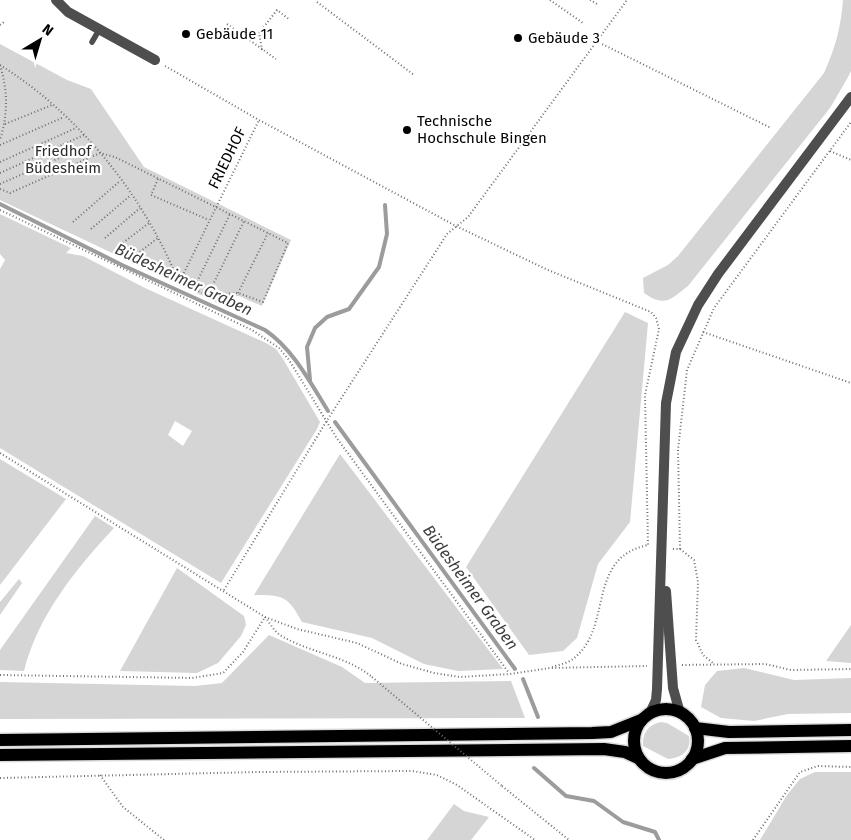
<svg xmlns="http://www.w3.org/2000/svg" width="851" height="840" font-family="'Fira Sans',sans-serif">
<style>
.green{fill:#d5d5d5;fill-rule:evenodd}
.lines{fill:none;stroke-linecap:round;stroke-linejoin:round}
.stream{stroke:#9c9c9c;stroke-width:4}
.primary-casing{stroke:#dbdbdb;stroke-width:15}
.path{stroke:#707070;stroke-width:2;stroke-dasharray:1 2.5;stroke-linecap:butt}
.service{stroke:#4e4e4e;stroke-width:5.5}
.minor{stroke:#4e4e4e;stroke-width:10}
.primary{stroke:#000;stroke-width:12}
.path-bridge{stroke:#707070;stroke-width:2;stroke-dasharray:1 2.5;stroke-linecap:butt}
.poi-dot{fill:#000;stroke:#fff;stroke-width:2}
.labels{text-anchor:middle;stroke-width:4.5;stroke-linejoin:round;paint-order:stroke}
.poi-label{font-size:15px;fill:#000;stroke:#fff;text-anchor:start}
.park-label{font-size:15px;fill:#2c2c2c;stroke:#fff}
.street-label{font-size:15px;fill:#000;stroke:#fff}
.water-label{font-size:16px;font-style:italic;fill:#3d3d3d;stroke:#fff}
</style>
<rect width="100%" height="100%" fill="#fff"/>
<g class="green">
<path d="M843 0H851V71L847 79 830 108 688 286C671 299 665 308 644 293L643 278 668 265 678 256 824 73C835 49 841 27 843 0Z"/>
<path d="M0 44 67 80 91 89 144 167 291 240 262 306 239 296 227 297 222 305 0 200Z"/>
<path d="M0 214 71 248 66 253 83 256 145 288 266 343 276 349 283 359 320 422 317 429 221 583 0 448V269L5 260 0 254ZM175 421 192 431 183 446 168 435Z"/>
<path d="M625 312 648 323 630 522 598 564 577 638 563 651 529 655 466 567Z"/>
<path d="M340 454 503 669 458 671 424 664 372 638 302 622C288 596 283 595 254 595Z"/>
<path d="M0 459 66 499 0 585Z"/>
<path d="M95 516 114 528C76 569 38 615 24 671L0 670V650Z"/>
<path d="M177 568 244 616 246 625 241 636 218 663 197 673 120 671Z"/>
<path d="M19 579 22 583 0 615V602Z"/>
<path d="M851 625V663L826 661Z"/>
<path d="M269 635 342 667 365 683 511 681 525 718 0 719V682L195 686 222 683Z"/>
<path d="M744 668 794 680 851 678V713L788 714 754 721 721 718 701 707 705 685 717 671Z"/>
<path d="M661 722 667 723 689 736C692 751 681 758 668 759L643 746C642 733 648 725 661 722Z"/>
<path d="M815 772H851V840H760L787 795 800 779Z"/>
<path d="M454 804 464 811 489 817 471 840H427Z"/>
</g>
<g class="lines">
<g class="stream">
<path d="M0 204 122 265 265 330C293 349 310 382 328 411"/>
<path d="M310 380 307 347 315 328 327 317 349 309 379 267 387 234 385 205"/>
<path d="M335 422 515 669"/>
<path d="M523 679 538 717"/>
<path d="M534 768 566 796 594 801 623 822 655 832 659 840"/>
</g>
<g class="primary-casing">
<g id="primary">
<circle cx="666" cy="741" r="32"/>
<path d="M695 728 729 732 851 730"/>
<path d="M0 740 592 733 611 732 641 720"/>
<path d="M0 755 604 749 625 752 638 758"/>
<path d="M692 759 725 748 851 746"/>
</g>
</g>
<g class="path">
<path d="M550 0 583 23"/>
<path d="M590 0 597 4"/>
<path d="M317 2 414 75"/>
<path d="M227 24 276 59"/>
<path d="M0 25 4 22"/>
<path d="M596 41 771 128"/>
<path d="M262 50 259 33 277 10 290 20"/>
<path d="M0 65C79 114 145 197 179 283L259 120"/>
<path d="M0 65C8 91 8 114 0 140"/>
<path d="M165 66 259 120 456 226 548 270 651 312 656 318 659 329 645 395 648 545"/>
<path d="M5 124 52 105"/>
<path d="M0 145 64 117"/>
<path d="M830 151 851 160"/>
<path d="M0 162 76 128"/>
<path d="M0 173 84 135"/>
<path d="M158 179 151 195 209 220"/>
<path d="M0 184 91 144"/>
<path d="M0 189 10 193 100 153 115 157 288 243 263 302 238 293 208 295 179 283"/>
<path d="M0 210 252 330 279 348 289 360 336 437 509 673"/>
<path d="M73 222 120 181"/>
<path d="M91 229 131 195"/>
<path d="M105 238 140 208"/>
<path d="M120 245 149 223"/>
<path d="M137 254 158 238"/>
<path d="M194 288 230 214"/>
<path d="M238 293 268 233"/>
<path d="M208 295 244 221"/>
<path d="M703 332 851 383"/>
<path d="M0 453 265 617 297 629 357 643 402 664 434 673 460 677 510 674 550 668 647 666"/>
<path d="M673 549H680L694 560 698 582 696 640 703 655 713 663"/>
<path d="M680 549 678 450 687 370 714 308 851 122"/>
<path d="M224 590 326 422 447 234 468 217 627 0"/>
<path d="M265 617C270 623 274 631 280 635 309 653 345 655 372 677"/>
<path d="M682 665 765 664 791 670 851 669"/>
<path d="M552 667C558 665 568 663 573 659 614 628 585 558 648 545"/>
<path d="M0 675 192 678 223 673 243 652 265 617"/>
<path d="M100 775 123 807 164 840"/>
<path d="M0 778 258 772 412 771 437 775 457 785 535 840"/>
<path d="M502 786 569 840"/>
<path d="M753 840 800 772 818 766 851 767"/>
</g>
<path class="service" d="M92 42 99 30"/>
<g class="minor">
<path d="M56 0 68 12 155 60"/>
<path d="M666 591 673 688 680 713"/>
<path d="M650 713 656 700 657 689 666 403 676 352 698 305 718 274 851 97"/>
</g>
<use href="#primary" class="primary"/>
<path class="path-bridge" d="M372 677 502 786"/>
</g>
<g class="poi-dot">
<circle cx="186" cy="34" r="5"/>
<circle cx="518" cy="38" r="5"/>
<circle cx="407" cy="130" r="5"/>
</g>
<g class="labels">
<g class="poi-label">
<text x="196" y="39">Gebäude 11</text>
<text x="528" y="43">Gebäude 3</text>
<text x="417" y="126">Technische<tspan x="417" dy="17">Hochschule Bingen</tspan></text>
</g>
<g class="park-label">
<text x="63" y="156">Friedhof<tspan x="63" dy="17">Büdesheim</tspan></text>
</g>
<g class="street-label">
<text transform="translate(227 158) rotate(-64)" y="5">FRIEDHOF</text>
</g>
<g class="water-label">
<text transform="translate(184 279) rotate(25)" y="6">Büdesheimer Graben</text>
<text transform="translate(471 587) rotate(54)" y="6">Büdesheimer Graben</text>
</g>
</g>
<g transform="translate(40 40) rotate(38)" stroke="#ffffff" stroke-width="4" paint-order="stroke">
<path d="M0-4L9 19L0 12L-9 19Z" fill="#000000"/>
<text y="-8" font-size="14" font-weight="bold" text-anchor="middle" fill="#000000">N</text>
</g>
</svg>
